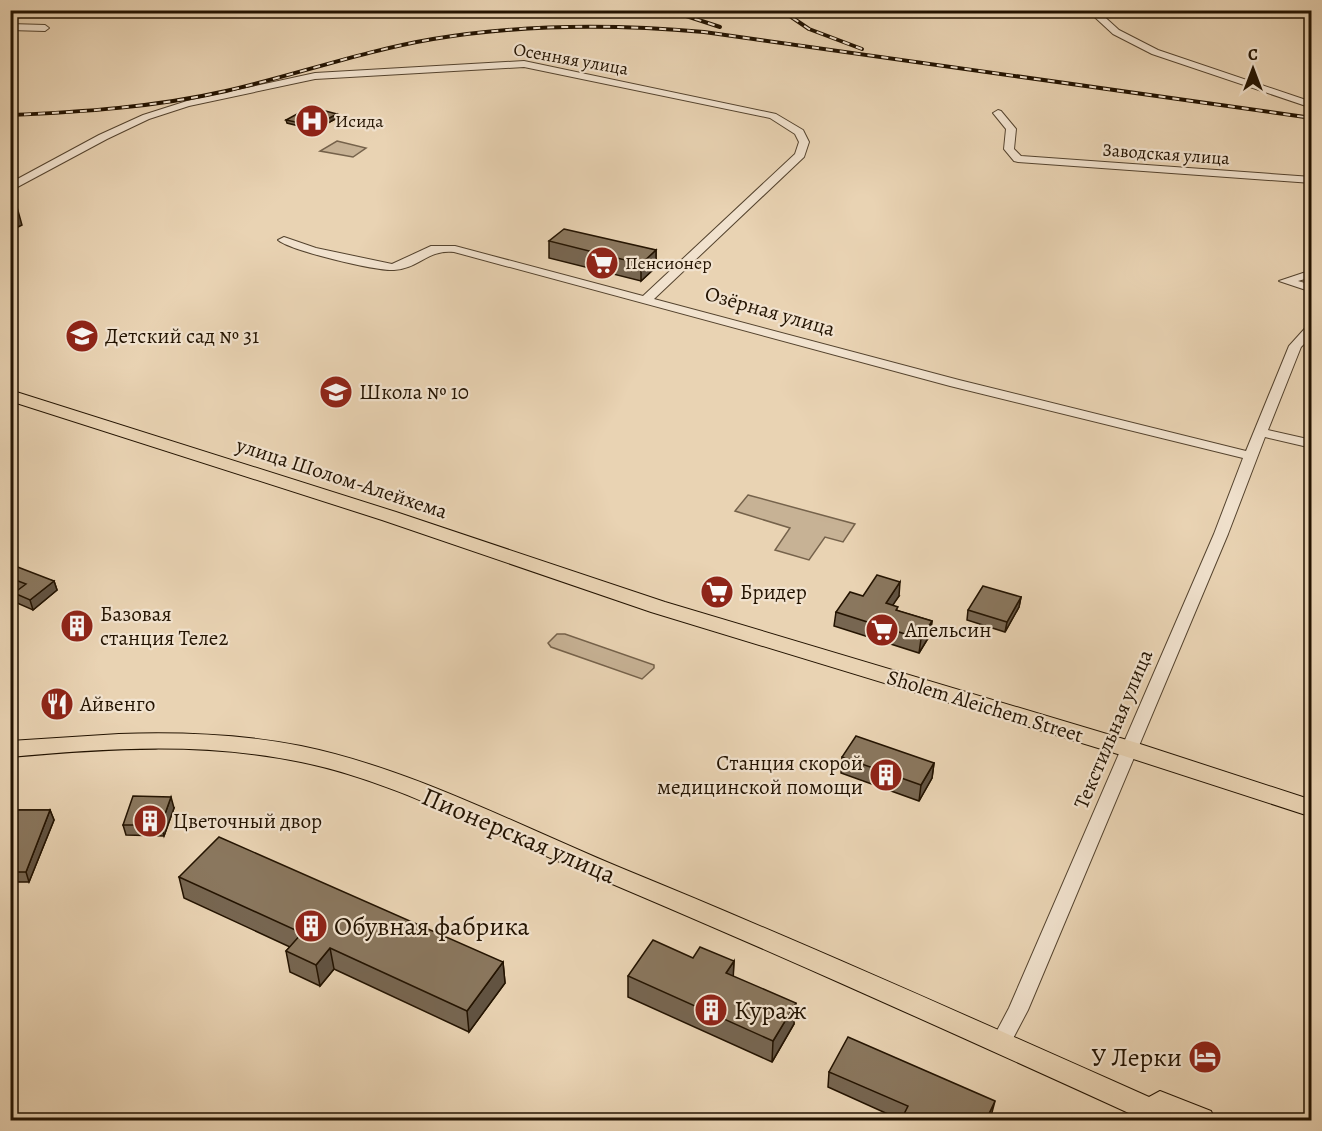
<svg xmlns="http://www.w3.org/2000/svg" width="1322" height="1131" font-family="Alegreya,serif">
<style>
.green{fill:#c7b295;stroke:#75624b;stroke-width:1.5}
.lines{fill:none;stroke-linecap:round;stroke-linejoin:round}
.minor-casing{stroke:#54432e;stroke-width:2}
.major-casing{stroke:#231301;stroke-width:2}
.minor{fill:#f1e2ce;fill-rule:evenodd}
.major{fill:#e9d3b3;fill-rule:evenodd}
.rail-casing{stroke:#231301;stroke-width:4}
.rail{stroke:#f1e2ce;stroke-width:2;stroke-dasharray:7;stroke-linecap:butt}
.wall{fill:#776651;stroke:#231301;stroke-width:1.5}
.shaded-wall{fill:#615342;stroke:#231301;stroke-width:1.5}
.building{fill:#8a775e;stroke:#231301;stroke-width:1.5}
.labels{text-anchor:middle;stroke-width:4.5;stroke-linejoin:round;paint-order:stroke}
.far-street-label{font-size:18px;fill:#231301;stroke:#f1e2ce}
.far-poi-label{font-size:18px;fill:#231301;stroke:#f1e2ce;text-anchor:start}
.street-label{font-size:21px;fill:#231301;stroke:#f1e2ce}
.poi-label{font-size:21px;fill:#231301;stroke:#f1e2ce;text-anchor:start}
.near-street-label{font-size:26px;fill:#231301;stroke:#f1e2ce}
.near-poi-label{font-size:26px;fill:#231301;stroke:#f1e2ce;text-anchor:start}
</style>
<rect width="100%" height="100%" fill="#e9d3b3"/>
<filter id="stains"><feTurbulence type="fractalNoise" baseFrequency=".00333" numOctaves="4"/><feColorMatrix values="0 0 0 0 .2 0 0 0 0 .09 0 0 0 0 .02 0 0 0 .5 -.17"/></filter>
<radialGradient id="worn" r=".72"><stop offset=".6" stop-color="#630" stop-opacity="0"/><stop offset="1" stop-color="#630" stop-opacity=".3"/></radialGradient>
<g class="green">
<path d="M337 141 366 148 353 157 320 151Z"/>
<path d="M748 495 855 524 843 542 825 537 809 560 775 550 790 528 735 511Z"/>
<path d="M557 634H565L654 665V668L642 679 551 647 548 643Z"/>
</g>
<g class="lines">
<g class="minor-casing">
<g id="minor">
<path d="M23 10H36L10 21V16Z"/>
<path d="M1087 10H1097L1119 30 1158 50 1312 102V108L1152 54 1113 34Z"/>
<path d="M10 24 45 25 49 28 45 31 10 30Z"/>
<path d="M524 61 776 114 803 130 809 142 804 157 654 299 959 380 1246 451 1289 346 1308 325 1312 324V336L1301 347 1268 430 1312 440V448L1265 437 1228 534 1028 1010 1008 1048 1001 1051 994 1048 991 1042 1009 1008 1214 534 1243 458 950 386 454 252C428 249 418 269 394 270 376 271 291 251 278 240L284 237 316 248 392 264 431 246H455L643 296 795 154 799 142 795 134 770 118 524 67 315 79 189 106 149 119 107 139 10 191V183L99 135 143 115 187 101 315 73Z"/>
<path d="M998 110 1001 111 1016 129 1014 149 1021 156 1312 177V183L1018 162 1014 161 1004 149 1006 129 993 113Z"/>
<path d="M1312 270V277L1298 281 1312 285V292L1279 281Z"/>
</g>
</g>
<g class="major-casing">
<g id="major">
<path d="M10 390 396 512 665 602 1137 743 1312 800V817L1121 755 651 612 382 520 10 401Z"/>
<path d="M119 734C180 732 241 734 301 746 413 769 521 827 626 870 802 942 976 1020 1149 1097L1160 1091 1211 1111 1215 1120H1144C953 1033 761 946 567 865 480 829 394 781 301 762 205 742 107 748 10 757V741Z"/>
</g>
</g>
<use href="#minor" class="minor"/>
<use href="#major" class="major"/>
<g class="rail-casing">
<g id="rail">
<path d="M668 10 720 27"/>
<path d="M781 10 809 29 862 49"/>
<path d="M10 115C83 112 155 107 226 91 295 75 363 51 433 39 523 24 614 24 704 32L1312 118"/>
</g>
</g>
<use href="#rail" class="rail"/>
</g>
<g class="wall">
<path d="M337 118 315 130 287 123 286 120Z"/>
<path d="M549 241 656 250V267L641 281 549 258Z"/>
<path d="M10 569 54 581 57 590 33 610 17 603 14 593 18 590 10 587Z"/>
<path d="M863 596H899L892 605 898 611 932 621 930 635 919 653 834 626 836 612Z"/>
<path d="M1021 597 1019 607 1005 632 967 620 968 610Z"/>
<path d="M842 757 934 763 932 778 919 801 841 773Z"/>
<path d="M1311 759V784L1305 782Z"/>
<path d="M174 808 164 836 126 835 123 825Z"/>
<path d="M10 810H50L54 820 29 882H10Z"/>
<path d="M179 877 503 962 505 983 469 1032 334 969 320 986 290 972 286 951 290 947 184 898Z"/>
<path d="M693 958 734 961 733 976 794 1024 772 1062 628 997V976Z"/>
<path d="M829 1072 991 1117 990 1120H901L828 1087Z"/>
</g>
<g class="shaded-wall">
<path d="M337 114V118L315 130 314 126Z"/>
<path d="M15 200 22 225 10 231V203Z"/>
<path d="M656 250V267L641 281V264Z"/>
<path d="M54 581 57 590 33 610 30 600Z"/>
<path d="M900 582 899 596 885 617 886 603Z"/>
<path d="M1021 597 1019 607 1005 632 1007 622Z"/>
<path d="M932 621 930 635 919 653 921 639Z"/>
<path d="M934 763 932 778 919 801 921 785Z"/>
<path d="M171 797 174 808 164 836 161 825Z"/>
<path d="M50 810 54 820 29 882 26 872Z"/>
<path d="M330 948 334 969 320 986 316 965Z"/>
<path d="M734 961 733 982 726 973Z"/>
<path d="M503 962 505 983 469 1032 467 1011Z"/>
<path d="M796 1003 794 1024 772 1062 773 1041Z"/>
<path d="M995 1101 990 1120H986Z"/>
</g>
<g class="building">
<path d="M310 107 337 114 314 126 286 120Z"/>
<path d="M564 229 656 250 641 264 549 241Z"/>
<path d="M15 566 54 581 30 600 14 593 26 584 10 578V569Z"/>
<path d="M877 575 900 582 886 603 898 607 896 610 932 621 921 639 836 612 850 592 863 596Z"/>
<path d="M983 586 1021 597 1007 622 968 610Z"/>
<path d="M856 736 934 763 921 785 842 757Z"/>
<path d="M133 796 171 797 161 825H123Z"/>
<path d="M10 810H50L26 872H10Z"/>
<path d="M219 837 503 962 467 1011 330 948 316 965 286 951 302 933 179 877Z"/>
<path d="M653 940 693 958 700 947 734 961 726 973 796 1003 773 1041 628 976Z"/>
<path d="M848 1037 995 1101 986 1120H901L908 1106 829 1072Z"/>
<path d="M322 1117 329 1120H320Z"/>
</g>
<defs>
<g id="hospital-disc" transform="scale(1.725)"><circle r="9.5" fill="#8f2418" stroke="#f1e2ce"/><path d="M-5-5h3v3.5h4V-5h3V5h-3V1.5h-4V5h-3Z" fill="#fff"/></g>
<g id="supermarket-disc" transform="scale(1.725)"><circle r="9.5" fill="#8f2418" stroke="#f1e2ce"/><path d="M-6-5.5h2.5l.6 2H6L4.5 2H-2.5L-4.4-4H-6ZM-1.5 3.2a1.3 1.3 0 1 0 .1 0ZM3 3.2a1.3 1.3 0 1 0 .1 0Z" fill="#fff"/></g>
<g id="school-disc" transform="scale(1.725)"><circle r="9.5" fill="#8f2418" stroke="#f1e2ce"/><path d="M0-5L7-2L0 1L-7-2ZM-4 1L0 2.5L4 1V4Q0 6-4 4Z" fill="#fff"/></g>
<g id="building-disc" transform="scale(1.725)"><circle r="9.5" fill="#8f2418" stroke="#f1e2ce"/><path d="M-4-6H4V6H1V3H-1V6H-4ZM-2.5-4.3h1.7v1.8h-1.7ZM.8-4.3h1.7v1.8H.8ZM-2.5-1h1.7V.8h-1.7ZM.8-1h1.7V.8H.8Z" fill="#fff"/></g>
<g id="restaurant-disc" transform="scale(1.725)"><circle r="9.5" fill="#8f2418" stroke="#f1e2ce"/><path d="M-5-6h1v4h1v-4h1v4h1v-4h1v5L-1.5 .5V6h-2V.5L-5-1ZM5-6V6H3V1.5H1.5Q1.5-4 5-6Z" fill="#fff"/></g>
<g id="hotel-disc" transform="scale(1.725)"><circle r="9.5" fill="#8f2418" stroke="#f1e2ce"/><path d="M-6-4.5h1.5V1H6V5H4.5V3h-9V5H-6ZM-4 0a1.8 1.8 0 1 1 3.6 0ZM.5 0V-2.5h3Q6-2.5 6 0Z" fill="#fff"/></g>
</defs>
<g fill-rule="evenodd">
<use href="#hospital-disc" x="312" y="121"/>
<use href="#supermarket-disc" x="602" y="263"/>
<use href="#school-disc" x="82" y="336"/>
<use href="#school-disc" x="336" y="392"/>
<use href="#supermarket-disc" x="717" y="592"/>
<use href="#building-disc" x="77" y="626"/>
<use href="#supermarket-disc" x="882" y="630"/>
<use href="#restaurant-disc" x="57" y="704"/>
<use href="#building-disc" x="886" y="775"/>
<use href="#building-disc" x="150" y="821"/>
<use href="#building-disc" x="311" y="926"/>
<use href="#building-disc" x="711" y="1010"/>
<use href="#hotel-disc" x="1205" y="1057"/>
</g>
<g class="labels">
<g class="far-street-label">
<text transform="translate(571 59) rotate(10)" y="6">Осенняя улица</text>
<text transform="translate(1166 154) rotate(4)" y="6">Заводская улица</text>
</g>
<g class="far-poi-label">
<text x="335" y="127">Исида</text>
<text x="625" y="269">Пенсионер</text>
</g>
<g class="street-label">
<text transform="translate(770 311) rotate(16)" y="7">Озёрная улица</text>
<text transform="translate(342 478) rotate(18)" y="7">улица Шолом-Алейхема</text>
<text transform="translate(985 706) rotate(17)" y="7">Sholem Aleichem Street</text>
<text transform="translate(1113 729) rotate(-67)" y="7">Текстильная улица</text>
</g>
<g class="poi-label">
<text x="105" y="343">Детский сад № 31</text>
<text x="359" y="399">Школа № 10</text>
<text x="740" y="599">Бридер</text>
<text x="100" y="621">Базовая<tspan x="100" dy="24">станция Теле2</tspan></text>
<text x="905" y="637">Апельсин</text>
<text x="80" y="711">Айвенго</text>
<text x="863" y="770" text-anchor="end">Станция скорой<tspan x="863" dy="24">медицинской помощи</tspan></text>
<text x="173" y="828">Цветочный двор</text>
</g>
<g class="near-street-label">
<text transform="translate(519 835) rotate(23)" y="9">Пионерская улица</text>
</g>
<g class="near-poi-label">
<text x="334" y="935">Обувная фабрика</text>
<text x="734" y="1019">Кураж</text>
<text x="1182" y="1066" text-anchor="end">У Лерки</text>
</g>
</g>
<rect width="1322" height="1131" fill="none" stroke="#e9d3b3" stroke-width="36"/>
<rect x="12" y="12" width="1298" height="1107" fill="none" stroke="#231301" stroke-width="3"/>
<rect x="18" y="18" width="1286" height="1095" fill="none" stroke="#231301" stroke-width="1.5"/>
<g transform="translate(1253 69)" stroke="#f1e2ce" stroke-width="4.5" paint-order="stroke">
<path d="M0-4.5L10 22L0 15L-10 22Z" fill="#231301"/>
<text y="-9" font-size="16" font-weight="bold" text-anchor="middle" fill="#231301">С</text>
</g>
<rect width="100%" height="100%" filter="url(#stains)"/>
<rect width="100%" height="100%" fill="url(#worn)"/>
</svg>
